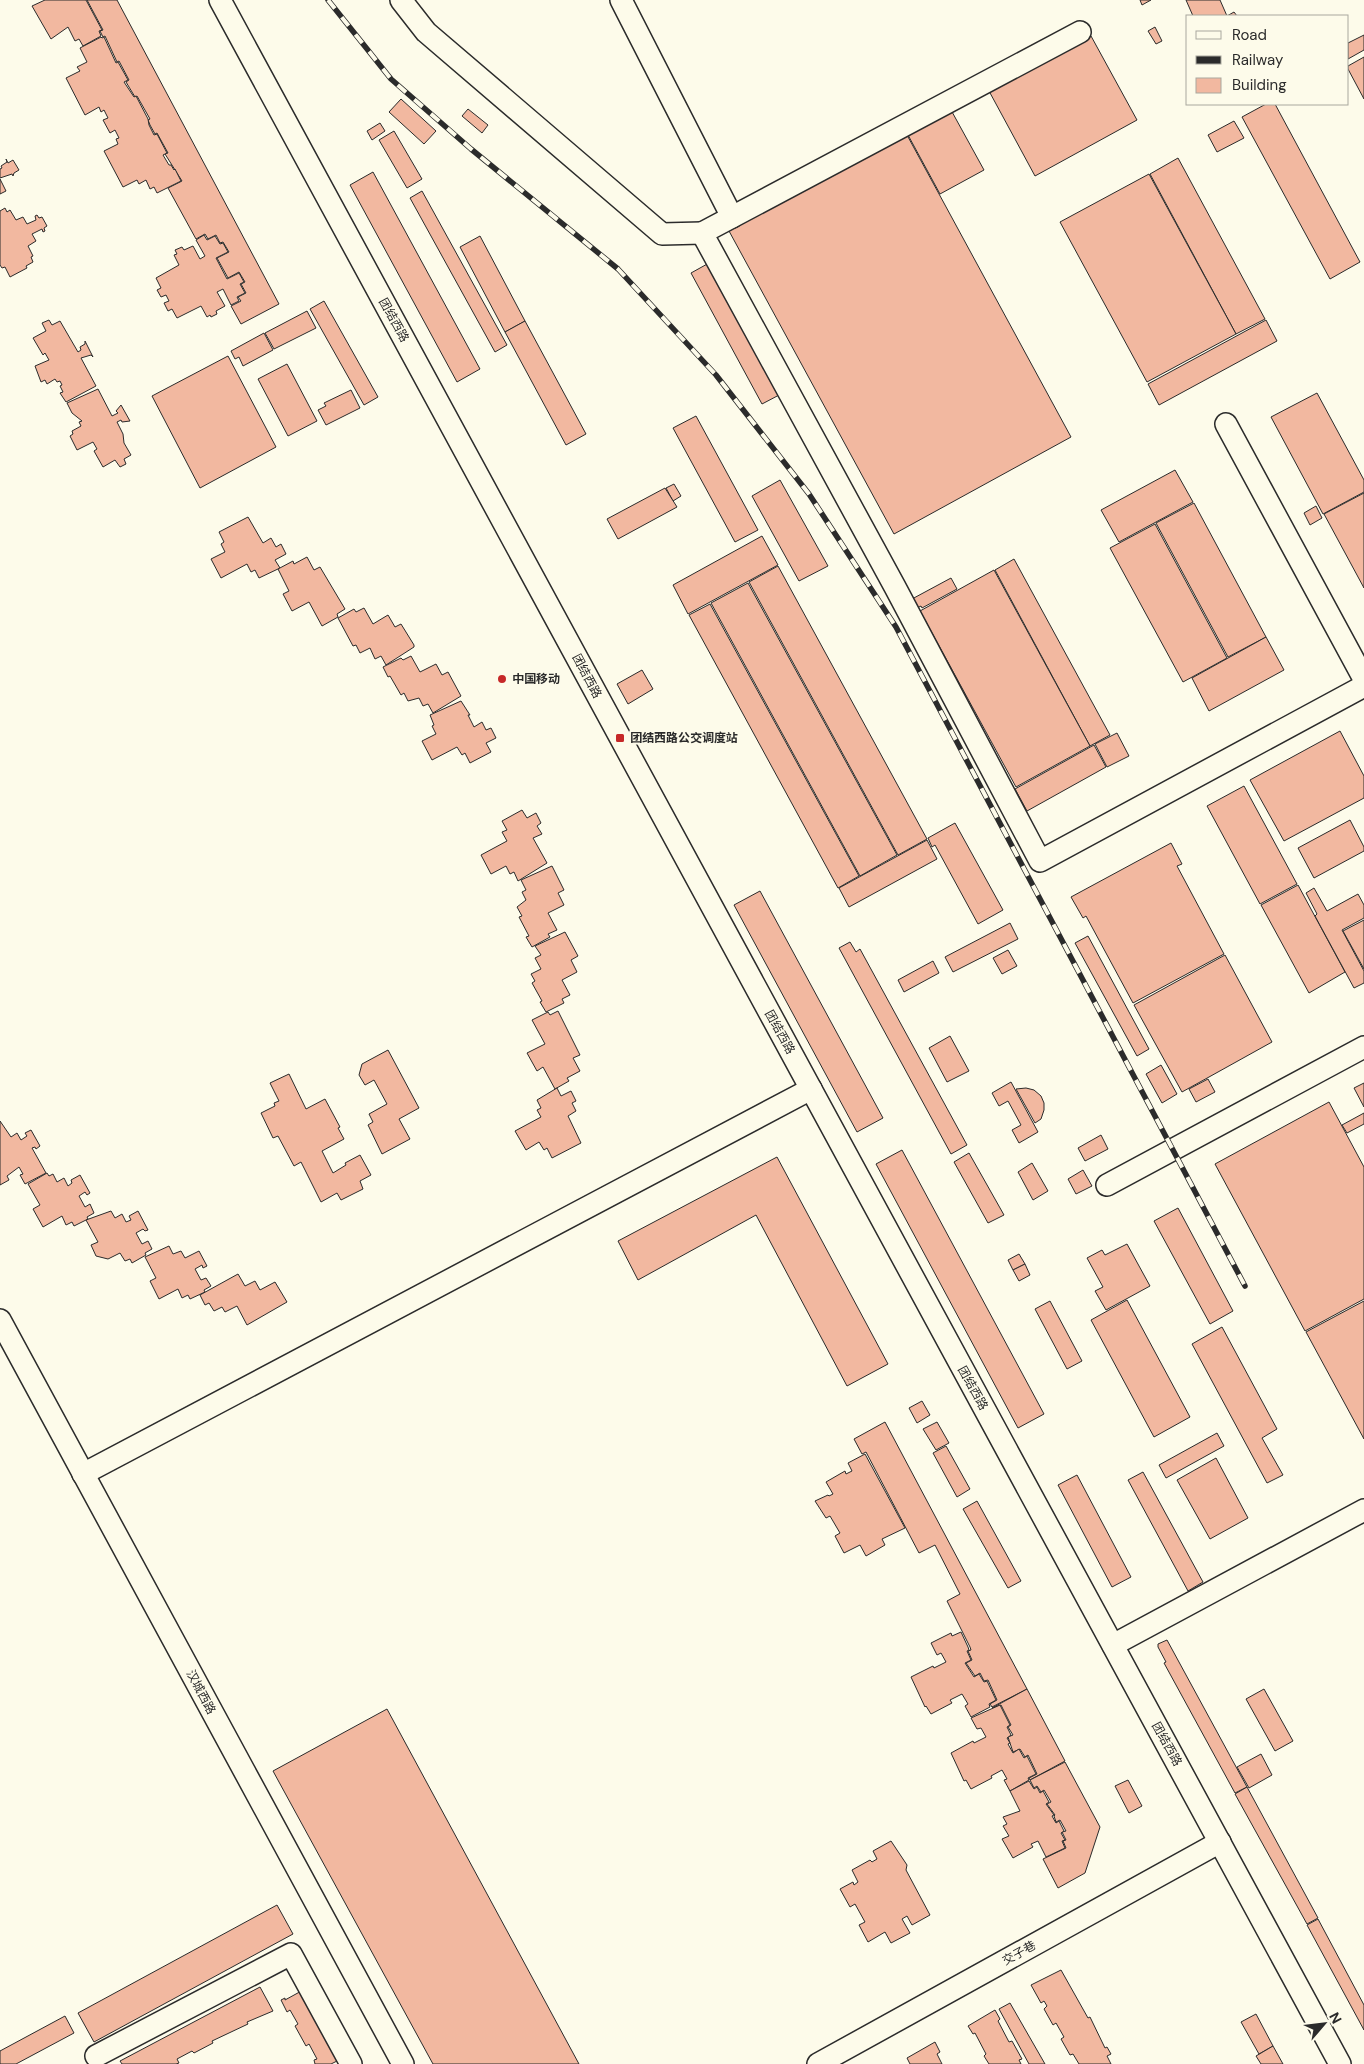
<svg xmlns="http://www.w3.org/2000/svg" width="1364" height="2064" font-family="'DM Sans','Noto Sans SC',sans-serif">
<style>
.building{fill:#f2b8a0;stroke:#2b2b2b}
.lines{fill:none;stroke-linecap:round;stroke-linejoin:round}
.minor-casing{stroke:#2b2b2b;stroke-width:24}
.minor{stroke:#fdfbea;stroke-width:21}
.rail-casing{stroke:#2b2b2b;stroke-width:5.5}
.rail{stroke:#fdfbea;stroke-width:4;stroke-dasharray:11;stroke-linecap:butt}
.poi-dot{fill:#c62828;stroke:#fdfbea;stroke-width:2}
.labels{text-anchor:middle;stroke-width:4;stroke-linejoin:round;paint-order:stroke}
.street-label{font-size:12px;fill:#2b2b2b;stroke:#fdfbea}
.poi-label{font-size:12px;font-weight:bold;fill:#2b2b2b;stroke:#fdfbea;text-anchor:start}
</style>
<rect width="100%" height="100%" fill="#fdfbea"/>
<g class="building">
<path d="M45 0H86L102 30 99 31 101 36 83 46 79 39 75 41 68 27 51 39 32 6Z"/>
<path d="M87 0H117L279 304 241 324 231 306 241 301 238 297 246 293 241 284 245 282 239 272 228 278 217 258 229 252 223 242 220 243 216 235 208 239 205 234 196 239 168 188 182 181 165 154 168 153 157 133 155 134 150 125 148 120 150 119 137 96 135 97 126 82 129 80 119 61 117 62 105 36 103 37 100 31 103 30Z"/>
<path d="M1140 0H1151L1142 5Z"/>
<path d="M1186 0H1220L1227 16 1234 12 1237 16H1193Z"/>
<path d="M1155 27 1162 41 1156 44 1148 31Z"/>
<path d="M1364 35V50L1348 59V43Z"/>
<path d="M1091 36 1137 120 1035 176 989 91Z"/>
<path d="M101 37 102 38 104 37 116 63 118 62 128 80 124 82 134 97 136 96 148 119 149 125 154 135 157 134 167 153 163 155 169 165H171L174 170 175 169 181 181 157 193 154 187 150 189 146 180 139 184 137 180 123 187 104 151 118 144 116 139 119 138 115 130 110 133 103 120 108 118 104 110 101 112 99 107 85 115 66 78 80 71 77 67 87 62 80 48Z"/>
<path d="M1364 57V99L1348 69V66Z"/>
<path d="M401 99 436 131 424 144 389 112Z"/>
<path d="M1266 104H1275L1360 262 1330 279 1242 117Z"/>
<path d="M468 109 488 125 482 133 462 116Z"/>
<path d="M951 110 984 170 940 194 908 135Z"/>
<path d="M1234 121 1244 138 1217 152 1208 135Z"/>
<path d="M380 123 385 131 372 140 367 131Z"/>
<path d="M394 131 422 179 407 188 379 140Z"/>
<path d="M907 135 1071 437 894 534 729 231Z"/>
<path d="M1178 158 1265 319 1236 334 1150 174Z"/>
<path d="M6 159 8 163 13 160 19 170 14 173 13 176 12 174 0 178V169L2 168 1 166 7 162Z"/>
<path d="M373 172 480 369 457 382 350 185Z"/>
<path d="M1149 174 1236 334 1147 382 1060 222Z"/>
<path d="M0 179 6 191 0 194Z"/>
<path d="M422 191 507 345 495 352 410 198Z"/>
<path d="M5 208 7 212 10 210 16 220 23 217 27 224 36 220 35 216 37 215 39 218 42 217 47 226 44 228 45 231 43 232 42 229 32 234 36 241 28 246 33 256 31 257 33 262 26 266 27 268 10 277 5 267 2 268 0 265V211Z"/>
<path d="M204 235 207 240 215 236 220 244 223 243 228 252 216 258 227 279 239 273 244 282 240 284 245 293 237 297 239 301 231 305 223 289 217 292 225 306 216 311 217 314 211 317 210 315 207 317 201 306 177 318 172 309 168 311 164 303 169 301 166 295 161 297 157 290 161 288 156 278 179 265 174 255 177 254 175 250 182 247 184 250 193 246 200 259 205 256 196 240Z"/>
<path d="M480 236 525 321 505 332 460 247Z"/>
<path d="M709 263 781 394 762 404 691 273Z"/>
<path d="M324 301 378 397 364 405 310 309Z"/>
<path d="M307 311 316 328 274 349 265 333Z"/>
<path d="M49 320 52 325 60 321 78 352 81 350 80 347 85 344V341L93 357 91 355 81 358 96 386 66 402 60 393 63 392 60 386 62 385 60 381 57 382 55 379 47 384 45 380 41 382 35 366 49 360 45 353 43 355 33 338 46 331 42 323Z"/>
<path d="M1266 320 1277 341 1159 405 1148 384Z"/>
<path d="M525 321 586 434 566 445 505 332Z"/>
<path d="M264 333 273 350 243 366 239 357 235 359 231 351Z"/>
<path d="M228 356 276 447 200 488 152 396Z"/>
<path d="M287 364 317 421 288 436 258 379Z"/>
<path d="M98 389 112 416 118 413 116 411 121 405 130 421 122 422 121 420 117 422 123 434 124 443 131 455 124 459 126 464 120 467 115 460 103 467 94 451 97 449 93 442 77 450 70 436 73 434 72 431 81 426 79 422 82 421 72 413 67 403Z"/>
<path d="M351 390 360 408 326 425 318 410 326 406 324 403Z"/>
<path d="M1317 393 1364 480V492L1323 514 1271 417Z"/>
<path d="M696 416 758 530 735 542 673 428Z"/>
<path d="M1175 470 1193 502 1119 542 1101 510Z"/>
<path d="M780 480 828 566 799 581 752 496Z"/>
<path d="M674 484 681 496 673 501 666 488Z"/>
<path d="M665 488 677 507 618 539 607 519Z"/>
<path d="M1364 493V588L1324 514Z"/>
<path d="M1194 503 1266 637 1228 657 1156 523Z"/>
<path d="M1316 506 1322 518 1310 525 1304 513Z"/>
<path d="M248 517 263 543 271 538 276 547 281 544 286 554 275 560 280 568 259 578 255 570 251 572 247 564 221 578 211 559 225 552 221 544 224 542 219 532Z"/>
<path d="M1155 524 1227 658 1183 682 1110 548Z"/>
<path d="M762 536 778 565 688 614 673 585Z"/>
<path d="M307 557 314 570 320 567 345 609 337 614 338 617 322 626 309 602 292 611 283 594 289 591 278 569 293 561 294 564Z"/>
<path d="M1014 559 1110 735 1090 746 995 570Z"/>
<path d="M778 566 927 839 898 855 749 582Z"/>
<path d="M994 570 1090 746 1016 787 920 611Z"/>
<path d="M951 578 957 589 922 608 921 606 917 608 912 599Z"/>
<path d="M748 583 897 855 860 876 711 603Z"/>
<path d="M710 604 859 876 838 888 689 615Z"/>
<path d="M364 608 373 624 388 615 395 627 401 624 414 645V647L386 665 381 656 375 659 370 648 360 653 356 645 353 646 338 618 354 609 356 612Z"/>
<path d="M1266 637 1284 670 1209 711 1192 678Z"/>
<path d="M411 656 420 672 436 664 442 675 448 672 461 696 433 713 428 704 423 706 419 698 408 701 404 693 401 695 390 676 388 677 383 667 401 658 403 660Z"/>
<path d="M642 670 653 689 628 704 617 684Z"/>
<path d="M461 701 470 715H468L474 727 482 722 486 730 491 728 496 738 486 743 491 752 470 763 465 753 462 755 457 747 432 760 422 741 436 734 432 726 434 725 430 715Z"/>
<path d="M1340 731 1364 776V798L1284 841 1250 780Z"/>
<path d="M1117 733 1129 756 1107 767 1095 744Z"/>
<path d="M1094 745 1106 767 1027 811 1015 789Z"/>
<path d="M1244 786 1297 884 1260 904 1207 806Z"/>
<path d="M522 810 527 818 536 813 541 823 537 826 542 834 533 838 547 863 518 881 514 872 510 874 506 866 491 874 481 855 507 841 502 832 507 830 502 821Z"/>
<path d="M1350 820 1364 847V851L1314 878 1298 848Z"/>
<path d="M955 823 1003 910 978 924 935 845 932 847 928 838Z"/>
<path d="M927 840 937 859 849 907 839 888Z"/>
<path d="M1171 843 1182 864 1177 866 1224 954 1133 1003 1086 916 1083 918 1071 897Z"/>
<path d="M552 866 564 890 558 893 564 905 548 913 557 930 548 934 550 937 532 947 526 937 529 936 519 917 522 916 517 907 526 900 522 892 526 890 521 880Z"/>
<path d="M1298 885 1345 972 1309 993 1261 905Z"/>
<path d="M1314 888 1327 911 1358 894 1364 905V918L1342 930 1364 971V983L1354 988 1315 916 1317 914 1306 893Z"/>
<path d="M760 891 883 1118 857 1132 734 905Z"/>
<path d="M1364 920V969L1343 931Z"/>
<path d="M1010 923 1018 939 953 972 945 957Z"/>
<path d="M565 932 578 956 571 960 577 972 562 980 570 995 562 999 564 1003 546 1012 540 1002 542 1001 532 983 535 981 531 974 541 969 535 958 541 955 535 946Z"/>
<path d="M1088 936 1149 1049 1137 1056 1075 943Z"/>
<path d="M850 942 856 952 860 949 967 1145 951 1154 839 948Z"/>
<path d="M1008 950 1017 966 1002 974 993 958Z"/>
<path d="M1225 955 1272 1042 1182 1092 1134 1005Z"/>
<path d="M933 961 939 973 904 992 898 980Z"/>
<path d="M558 1011 580 1055 573 1058 580 1071 567 1078 569 1081 555 1089 543 1067 537 1071 527 1053 545 1044 532 1020 548 1012 550 1015Z"/>
<path d="M950 1036 969 1071 947 1082 929 1048Z"/>
<path d="M388 1050 419 1108 399 1119 410 1139 382 1154 368 1125 373 1122 369 1114 387 1104 374 1080 365 1085 359 1075 362 1064Z"/>
<path d="M1161 1065 1177 1094 1162 1103 1146 1074Z"/>
<path d="M289 1074 306 1109 325 1099 340 1127 338 1128 344 1139 322 1151 333 1173 346 1165 345 1163 360 1155 371 1175 360 1181 363 1189 341 1200 337 1193 321 1202 301 1162 294 1166 278 1136 273 1138 261 1113 275 1106 274 1103 279 1101 270 1083Z"/>
<path d="M1208 1079 1215 1092 1196 1102 1189 1089Z"/>
<path d="M1011 1082 1038 1132 1019 1143 1012 1130 1021 1125 1008 1101 999 1106 992 1093Z"/>
<path d="M1364 1083V1107L1354 1088Z"/>
<path d="M557 1088 561 1096 571 1091 576 1101 572 1103 576 1111 568 1116 581 1143 552 1158 547 1148 544 1150 539 1142 526 1150 515 1131 541 1117 537 1110 541 1108 537 1100Z"/>
<path d="M1026 1088 1034 1090 1041 1096 1044 1103V1110L1041 1119 1035 1123 1016 1089Z"/>
<path d="M1329 1102 1364 1167V1299L1305 1331 1215 1164Z"/>
<path d="M1364 1113V1124L1347 1133 1342 1125Z"/>
<path d="M0 1121 11 1137 17 1133 21 1140 27 1136 25 1133 31 1130 40 1146 36 1149 35 1147 32 1148 46 1173 25 1184 20 1175 23 1174 19 1167 7 1176 9 1180 0 1185Z"/>
<path d="M1101 1135 1108 1149 1085 1161 1078 1148Z"/>
<path d="M902 1150 1044 1414 1018 1428 876 1164Z"/>
<path d="M969 1153 1004 1215 988 1223 954 1162Z"/>
<path d="M777 1157 888 1364 847 1386 756 1215 638 1280 618 1241Z"/>
<path d="M1032 1163 1048 1191 1033 1200 1018 1172Z"/>
<path d="M1083 1170 1092 1186 1076 1194 1068 1179Z"/>
<path d="M47 1173 49 1176 53 1174 57 1182 64 1178 68 1186 72 1183 71 1180 80 1175 90 1193 87 1195 85 1192 79 1196 85 1207 90 1204 94 1213 87 1217 88 1219 74 1226 72 1222 66 1225 62 1216 43 1227 33 1209 40 1205 28 1184Z"/>
<path d="M1178 1208 1233 1311 1210 1324 1154 1221Z"/>
<path d="M111 1211 115 1218 122 1214 126 1222 131 1220 129 1216 138 1211 148 1230 145 1231 143 1229 136 1233 142 1244 148 1241 152 1249 145 1253 146 1255 132 1263 130 1259 125 1261 120 1253 108 1259 96 1256 91 1245 98 1242 86 1220Z"/>
<path d="M1127 1244 1150 1286 1106 1310 1095 1291 1103 1287 1087 1258 1102 1250 1105 1255Z"/>
<path d="M169 1246 173 1254 181 1251 185 1258 199 1251 207 1266 203 1268 202 1265 195 1269 201 1280 206 1278 211 1286 204 1290 205 1292 190 1299 188 1295 182 1298 178 1289 159 1299 150 1281 156 1278 145 1257Z"/>
<path d="M1019 1254 1025 1264 1013 1270 1008 1260Z"/>
<path d="M1025 1264 1030 1275 1019 1281 1013 1270Z"/>
<path d="M238 1274 245 1286 255 1281 260 1290 275 1282 287 1302 247 1325 237 1306 225 1312 222 1307 214 1311 209 1303 205 1305 200 1295Z"/>
<path d="M1127 1300 1190 1417 1154 1437 1091 1320Z"/>
<path d="M1050 1301 1082 1361 1067 1369 1035 1309Z"/>
<path d="M1364 1301V1439L1306 1332Z"/>
<path d="M1222 1327 1277 1429 1262 1438 1283 1475 1267 1483 1192 1344Z"/>
<path d="M922 1401 930 1415 917 1423 909 1408Z"/>
<path d="M885 1422 1027 1689 992 1707 990 1704 997 1700 988 1680 984 1681 980 1673 975 1676 966 1663 972 1660 968 1651 971 1650 970 1647 947 1601 960 1594 935 1545 919 1553 866 1452 862 1454 854 1439Z"/>
<path d="M937 1422 949 1443 936 1450 923 1429Z"/>
<path d="M1217 1433 1224 1446 1166 1478 1159 1465Z"/>
<path d="M946 1446 970 1489 957 1497 933 1453Z"/>
<path d="M865 1454 905 1528 882 1539 885 1545 866 1556 860 1545 844 1553 835 1536 840 1533 830 1516 826 1518 815 1501 828 1495 829 1496 833 1494 826 1482 845 1471 846 1474 852 1471 848 1463Z"/>
<path d="M1216 1458 1248 1518 1210 1539 1177 1480Z"/>
<path d="M1143 1472 1203 1582 1188 1591 1128 1480Z"/>
<path d="M1077 1475 1131 1577 1112 1587 1058 1485Z"/>
<path d="M977 1501 1021 1581 1008 1588 963 1509Z"/>
<path d="M961 1632 968 1647 969 1650 967 1651 971 1660 965 1663 974 1677 979 1674 984 1682 987 1681 996 1700 989 1704 990 1707 971 1717 965 1706 968 1704 962 1694 950 1700 952 1703 931 1714 926 1706 925 1707 911 1677 933 1666 934 1668 946 1662 941 1653 937 1655 931 1643 951 1633 952 1636Z"/>
<path d="M1167 1640 1247 1787 1235 1793 1164 1663 1166 1662 1158 1647V1644Z"/>
<path d="M1027 1689 1065 1761 1030 1780 1029 1778 1037 1774 1028 1755 1025 1757 1020 1749 1013 1752 1008 1737 1013 1735 1008 1727 1011 1725 1001 1705 992 1708Z"/>
<path d="M1264 1689 1293 1741 1275 1751 1246 1699Z"/>
<path d="M1000 1705 1010 1725 1007 1727 1011 1735 1007 1738 1010 1743 1008 1744 1013 1753 1019 1749 1024 1758 1027 1756 1036 1774 1028 1778 1029 1780 1010 1791 1004 1780 1007 1779 1002 1770 991 1776 992 1778 971 1789 966 1780 964 1781 951 1753 973 1741 974 1743 986 1737 981 1728 977 1729 971 1718Z"/>
<path d="M387 1709 579 2064H433L273 1771Z"/>
<path d="M1261 1754 1272 1775 1249 1788 1237 1767Z"/>
<path d="M1065 1762 1100 1827 1085 1873 1058 1888 1043 1859 1066 1848 1063 1841 1066 1840 1062 1832 1066 1831 1060 1820 1056 1822 1054 1816 1055 1815 1047 1804 1051 1802 1044 1790 1041 1792 1037 1786 1034 1788 1030 1780Z"/>
<path d="M1128 1780 1142 1806 1129 1813 1115 1786Z"/>
<path d="M1029 1781 1034 1789 1037 1787 1040 1793 1043 1791 1049 1802 1046 1804 1054 1815 1052 1816 1056 1823 1059 1821 1064 1831 1061 1833 1065 1840 1062 1841 1065 1848 1046 1857 1038 1841 1031 1844 1033 1847 1013 1858 1002 1839 1009 1836 1003 1826 1007 1824 1003 1817 1020 1811 1010 1791Z"/>
<path d="M1247 1787 1318 1918 1307 1924 1235 1794Z"/>
<path d="M891 1841 907 1865 906 1870 930 1915 912 1925 907 1916 902 1919 910 1933 891 1943 885 1932 868 1942 859 1925 865 1922 855 1904 850 1907 840 1889 853 1882 854 1885 858 1882 852 1870 870 1860 872 1862 877 1859 873 1851Z"/>
<path d="M277 1905 293 1934 94 2042 78 2013Z"/>
<path d="M1318 1919 1364 2005V2030L1307 1925Z"/>
<path d="M1061 1970 1088 2018 1090 2017 1105 2048 1107 2047 1111 2054 1107 2056 1111 2064H1079L1073 2054 1070 2055 1061 2039 1064 2037 1056 2023 1053 2025 1044 2009 1047 2006 1044 2001 1041 2003 1031 1985Z"/>
<path d="M260 1987 273 2011 247 2022 248 2024 212 2041 213 2043 194 2053 192 2051 177 2059 179 2063 176 2064H122L120 2061Z"/>
<path d="M305 1989 345 2057 331 2064H315L314 2060 317 2059 309 2044 306 2046 295 2026 298 2024 290 2010 287 2012 281 2000 285 1998V2000Z"/>
<path d="M1010 2003 1045 2064H1029L999 2009Z"/>
<path d="M995 2010 1000 2019 998 2021 1009 2042 1012 2041 1022 2059 1019 2060 1021 2064H989L984 2056 986 2054 975 2033 973 2034 968 2026Z"/>
<path d="M1256 2014 1273 2046 1259 2054 1241 2022Z"/>
<path d="M65 2016 74 2033 16 2064H0V2051Z"/>
<path d="M935 2042 940 2052 937 2054 942 2064H910L907 2058Z"/>
<path d="M1273 2046 1283 2064H1261L1256 2056Z"/>
</g>
<g class="lines">
<g class="minor-casing">
<g id="minor">
<path d="M220 0 1340 2064"/>
<path d="M401 0 426 32 662 234 702 233"/>
<path d="M621 0 732 217"/>
<path d="M1080 32 702 233 895 587 1040 861 1364 686"/>
<path d="M1226 424 1364 679"/>
<path d="M1107 1185 1364 1047"/>
<path d="M0 1320 403 2064"/>
<path d="M83 1474 811 1089"/>
<path d="M1113 1645 1364 1510"/>
<path d="M96 2056 291 1954 351 2064"/>
<path d="M818 2064 1220 1842"/>
</g>
</g>
<use href="#minor" class="minor"/>
<g class="rail-casing">
<path id="rail" d="M328 0 391 79 471 149 618 269 716 375 809 494 896 627 1245 1286"/>
</g>
<use href="#rail" class="rail"/>
</g>
<g class="poi-dot">
<circle cx="502" cy="679" r="5"/>
<rect x="615" y="733" width="10" height="10" rx="2.5"/>
</g>
<g class="labels">
<g class="street-label">
<text transform="translate(394 320) rotate(61)" y="4">团结西路</text>
<text transform="translate(587 676) rotate(62)" y="4">团结西路</text>
<text transform="translate(780 1032) rotate(61)" y="4">团结西路</text>
<text transform="translate(973 1388) rotate(61)" y="4">团结西路</text>
<text transform="translate(201 1692) rotate(62)" y="4">汉城西路</text>
<text transform="translate(1167 1744) rotate(61)" y="4">团结西路</text>
<text transform="translate(1019 1953) rotate(-29)" y="4">交子巷</text>
</g>
<g class="poi-label">
<text x="512" y="683">中国移动</text>
<text x="630" y="742">团结西路公交调度站</text>
</g>
</g>
<rect x="1186" y="15" width="162" height="90" fill="#fdfbea" stroke="#a9a89e"/>
<rect x="1196" y="31" width="25" height="8" fill="#fdfbea" stroke="#a9a89e"/>
<text x="1232" y="40" font-size="15" fill="#2b2b2b">Road</text>
<rect x="1196" y="56" width="25" height="8" fill="#2b2b2b" stroke="#a9a89e"/>
<text x="1232" y="65" font-size="15" fill="#2b2b2b">Railway</text>
<rect x="1196" y="78" width="25" height="15" fill="#f2b8a0" stroke="#a9a89e"/>
<text x="1232" y="90" font-size="15" fill="#2b2b2b">Building</text>
<g transform="translate(1324 2024) rotate(62)" stroke="#fdfbea" stroke-width="4" paint-order="stroke">
<path d="M0-4L9 19L0 12L-9 19Z" fill="#2b2b2b"/>
<text y="-8" font-size="14" font-weight="bold" text-anchor="middle" fill="#2b2b2b">N</text>
</g>
</svg>
